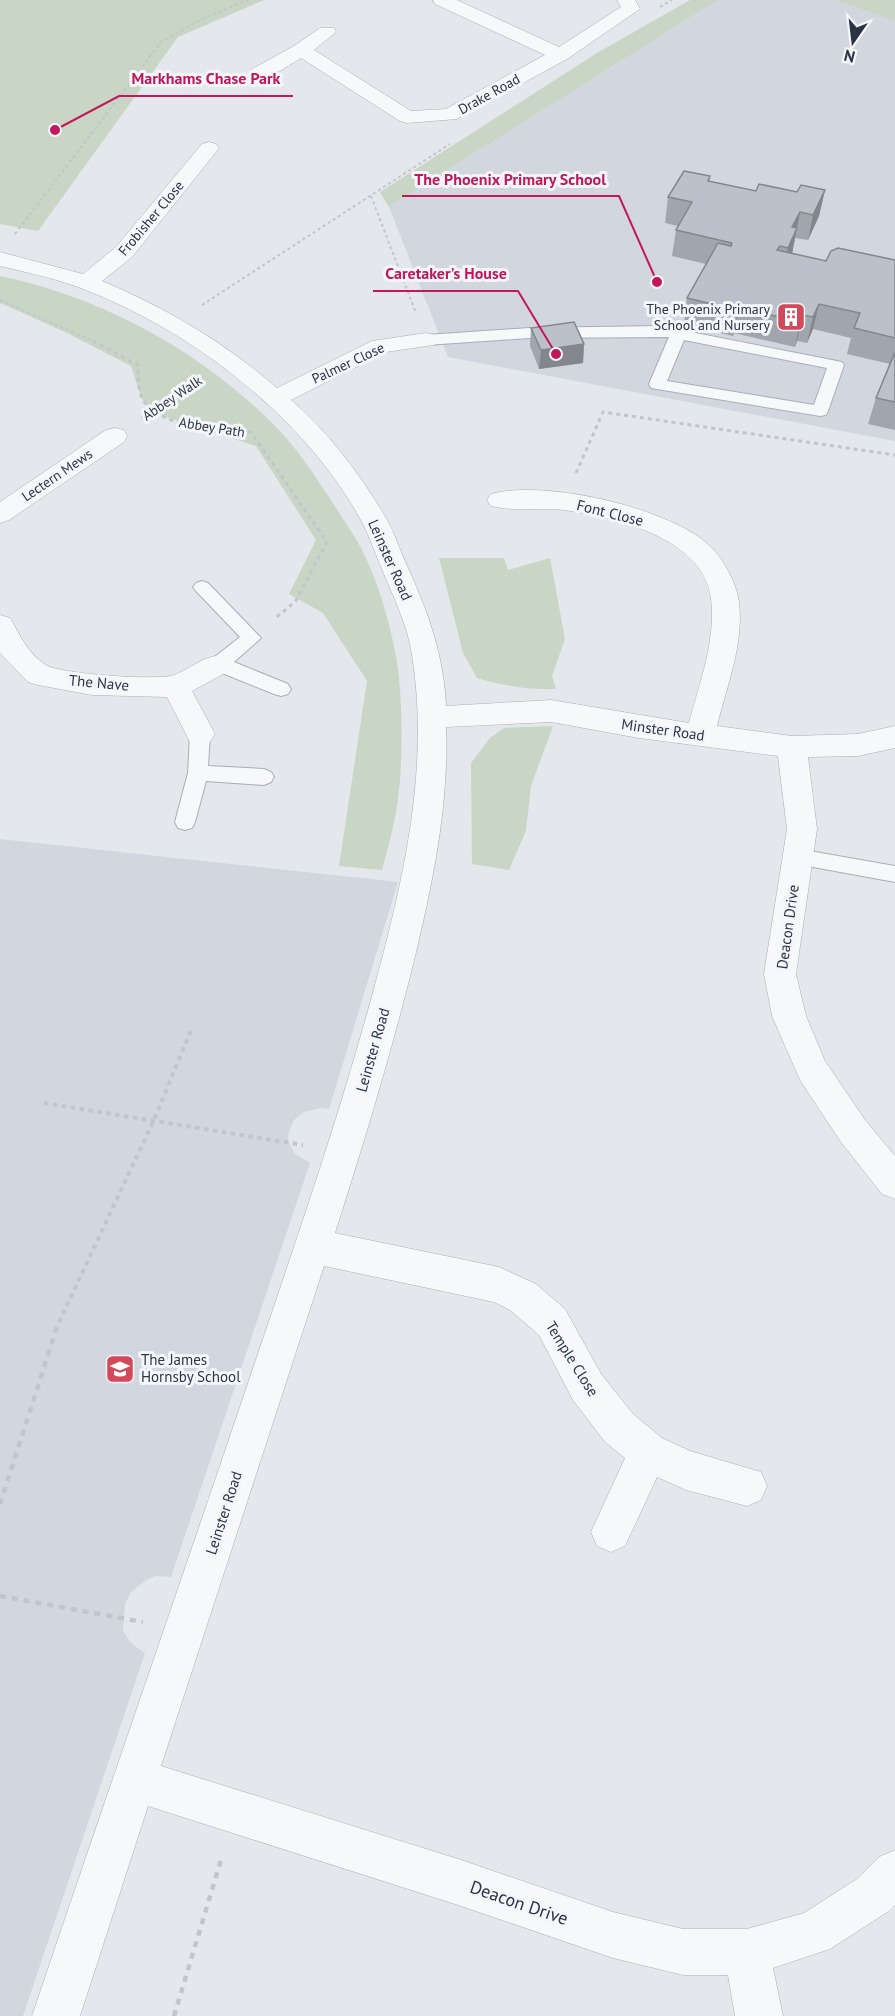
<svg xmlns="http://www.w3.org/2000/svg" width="895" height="2016" font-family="'PT Sans',sans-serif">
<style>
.built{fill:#d2d6de}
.green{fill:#c9d6c5}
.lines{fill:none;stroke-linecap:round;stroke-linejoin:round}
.service-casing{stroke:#a9aeb7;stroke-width:2}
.minor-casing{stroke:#a9aeb7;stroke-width:1}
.path-far3{stroke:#c2c5cb;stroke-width:2;stroke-dasharray:3 3;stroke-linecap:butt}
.path-far2{stroke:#c2c5cb;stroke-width:3;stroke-dasharray:4 4;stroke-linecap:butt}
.path-far1{stroke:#c2c5cb;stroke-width:4;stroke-dasharray:4.5 4.5;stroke-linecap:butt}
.path{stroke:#c2c5cb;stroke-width:4.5;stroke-dasharray:6 6;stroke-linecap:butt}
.service{fill:#f7f8fa;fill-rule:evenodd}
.minor{fill:#f7f8fa;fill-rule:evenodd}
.wall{fill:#a1a5ae}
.shaded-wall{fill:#83868d}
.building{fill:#bbc0ca;stroke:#83868d;stroke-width:1.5}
.labels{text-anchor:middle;stroke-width:6;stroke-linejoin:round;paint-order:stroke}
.far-street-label{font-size:14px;fill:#2b3445;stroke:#f4f6f9}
.far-poi-label{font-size:14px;fill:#2b3445;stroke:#f4f6f9;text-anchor:end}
.street-label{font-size:15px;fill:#2b3445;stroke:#f4f6f9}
.poi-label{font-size:15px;fill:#2b3445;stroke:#f4f6f9;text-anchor:start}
.near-street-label{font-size:18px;fill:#2b3445;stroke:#f4f6f9}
.leader{fill:none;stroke:#c2185b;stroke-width:2}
.callout-dot{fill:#c2185b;stroke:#f4f6f9;stroke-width:2}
.callout-label{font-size:16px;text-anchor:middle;font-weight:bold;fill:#c2185b;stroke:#f4f6f9;stroke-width:6;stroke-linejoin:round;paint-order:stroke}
</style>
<rect width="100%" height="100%" fill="#e4e7ec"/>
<g class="built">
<path d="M718 0H834L895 21V441L448 357 389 207Z"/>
<path d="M0 839 398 882 329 1109 321 1108 304 1112 294 1120 289 1131 288 1140 294 1153 310 1163 171 1577 155 1576 145 1581 131 1592 125 1604 123 1631 132 1644 145 1653 23 2016H0Z"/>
</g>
<g class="green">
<path d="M0 0H264L178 37 38 231 0 224Z"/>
<path d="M690 0H718L389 207 380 192 597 53Z"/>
<path d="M834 0H895V21Z"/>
<path d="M0 276C101 297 199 350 272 423 294 444 310 469 327 494 338 512 351 529 361 548 377 579 388 616 395 651 404 693 404 780 394 822 391 838 386 854 382 870L339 866 367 681 323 613 289 594 316 540 256 446 151 412 141 397 131 366 65 332 0 303Z"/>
<path d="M439 558H504L508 570 550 558 565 639 552 676 556 689C529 690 503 686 477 678L463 653Z"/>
<path d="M553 726 531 786 526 831 509 870 472 864 471 763 490 738 504 728Z"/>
</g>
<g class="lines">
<g class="service-casing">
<g id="service">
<path d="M660 326 842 362 844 365 828 411 826 415 820 416 651 388 649 384 669 337 530 338 426 345 418 340 426 335 530 328ZM684 340 827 368 814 405 667 381Z"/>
<path d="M202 581 208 583 261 638 234 662 288 684 291 689 288 694 281 696 274 694 212 669 209 664 212 659 240 637 196 591 193 587 196 583Z"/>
<path d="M200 727 207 729 210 734 208 766 264 769 271 772 274 777 271 782 264 785 206 781 195 822 192 828 185 830 178 828 175 822 188 773 190 734 193 729Z"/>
<path d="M798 849 895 866V882L791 863 787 857 791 851Z"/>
</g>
</g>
<g class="minor-casing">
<g id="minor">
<path d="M433 0H457L559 47 621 7 617 0H635L640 9 567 59 457 119 407 123 400 121 301 58C287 66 268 81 252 77L249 73 252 69 294 46 320 28H334L336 32 314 50 411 111 446 109 545 55 435 4Z"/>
<path d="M209 142 216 144 219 148 216 152 132 257 102 281C166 308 224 342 277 388L372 341 426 333 434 335 438 340 434 345 386 352 291 400C329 433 362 476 387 520 396 536 401 554 409 570 429 615 444 657 446 706L551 700 689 723C700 682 716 640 711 598 703 537 613 517 564 510 540 507 514 512 491 506L487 500 491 494C544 479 673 508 712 548 724 561 734 579 738 596 746 639 727 685 717 726L792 736 858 734 895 726V748L858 756 808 757 817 829 796 974 806 1016 825 1061 865 1120 895 1156V1199L882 1194 841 1142 800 1080 772 1016 764 974 787 829 778 756 639 738 551 722 446 727C449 801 434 876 417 948 394 1044 365 1139 335 1233L499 1267 536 1284 565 1309 601 1374 633 1414 662 1438 690 1451 761 1472 767 1486 761 1500 747 1506 686 1490 657 1477 625 1546 611 1552 597 1546 591 1532 625 1458 605 1442 573 1400 539 1335 510 1310 494 1302 324 1266 161 1766 458 1859 613 1912 683 1929H747L804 1913 857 1879 879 1857 895 1850V1905L889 1911 830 1949 773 1968 783 2016H735L728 1975H683L613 1958 458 1905 148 1806 80 2016H32C110 1785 190 1556 268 1324 306 1212 344 1100 375 985 404 878 430 766 412 655 408 625 393 597 382 569 375 553 370 537 362 522 306 418 189 328 78 287 53 278 26 272 0 266V252L83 274 116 247 202 144Z"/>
<path d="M115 428 124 430 127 436 124 442 9 520 0 523V502L106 430Z"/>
<path d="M0 615 10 618C20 635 28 654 46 665 58 674 160 681 174 675 193 668 208 651 229 657L233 664 229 671 192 691 215 734 210 742 200 745 190 742 167 697 92 695 38 685 28 682 0 653Z"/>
</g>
</g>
<g class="path-far3">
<path d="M660 7 672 0"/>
<path d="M371 196 416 313"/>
<path d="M15 234 161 42 200 20 248 0"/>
<path d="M0 300 95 342"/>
<path d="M202 305 450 144"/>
</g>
<g class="path-far2">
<path d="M93 341 138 365C139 375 137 388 142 398 158 429 221 429 251 432L327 542 295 602 274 619"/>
<path d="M142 418 200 379"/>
<path d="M576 473 603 412 895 455"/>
</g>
<g class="path-far1">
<path d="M44 1103 303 1145"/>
<path d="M59 1322 154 1120 191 1030"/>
</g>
<g class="path">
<path d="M0 1504 59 1321"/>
<path d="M0 1596 143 1622"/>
<path d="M174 2016 221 1860"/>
</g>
<use href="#service" class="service"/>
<use href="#minor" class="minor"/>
</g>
<g class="wall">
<path d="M710 176 709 181 756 191 797 192 825 190 819 216 808 240 795 238 792 253 826 261 895 260V430L868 424 876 398 890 364 847 354 851 338 813 329 807 343 797 341 795 347 734 333 733 336 684 324 687 298 706 264 672 256 676 230 678 226 665 223 668 197Z"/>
<path d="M531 328 584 344 583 363 539 369 530 346Z"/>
</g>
<g class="shaded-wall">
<path d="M825 190 819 216 808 240 813 215Z"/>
<path d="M800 212 792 254 783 273 792 227Z"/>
<path d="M819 304 813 329 807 343 813 317Z"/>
<path d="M739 307 734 333 733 336 738 310Z"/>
<path d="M803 315 797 341 795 347 800 322Z"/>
<path d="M584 344 583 363 539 369 541 350Z"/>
</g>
<g class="building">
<path d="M684 171 710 176 708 181 756 191 759 184 797 192 801 185 825 190 813 215 800 212 792 227 797 228 788 248 780 246 777 250 826 261 831 251 838 248 895 260V338L854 328 860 313 819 304 813 317 803 315 800 322 739 307 738 310 687 298 718 243 731 246 732 243 676 230 692 202 668 197Z"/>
<path d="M574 322 584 344 541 350 531 328Z"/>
<path d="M895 352V402L876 398Z"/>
</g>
<defs>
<g id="building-square" transform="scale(1.5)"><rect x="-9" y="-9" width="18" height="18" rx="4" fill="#d1495b" stroke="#f4f6f9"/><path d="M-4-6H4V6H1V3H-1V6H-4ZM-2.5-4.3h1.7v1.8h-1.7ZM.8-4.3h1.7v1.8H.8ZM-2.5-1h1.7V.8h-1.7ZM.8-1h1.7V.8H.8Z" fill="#fff"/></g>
<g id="school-square" transform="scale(1.5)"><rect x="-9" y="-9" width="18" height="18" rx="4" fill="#d1495b" stroke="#f4f6f9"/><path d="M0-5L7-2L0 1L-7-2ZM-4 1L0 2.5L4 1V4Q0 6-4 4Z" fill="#fff"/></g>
</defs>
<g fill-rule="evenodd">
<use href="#building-square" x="791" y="317"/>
<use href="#school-square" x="120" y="1369"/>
</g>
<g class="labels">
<g class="far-street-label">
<text transform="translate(489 94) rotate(-29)" y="5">Drake Road</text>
<text transform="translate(151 218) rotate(-50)" y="5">Frobisher Close</text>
<text transform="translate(348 363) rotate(-25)" y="5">Palmer Close</text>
<text transform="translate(172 398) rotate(-34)" y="5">Abbey Walk</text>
<text transform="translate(212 427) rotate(9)" y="5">Abbey Path</text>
<text transform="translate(57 475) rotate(-34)" y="5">Lectern Mews</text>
</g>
<g class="far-poi-label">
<text x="770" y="314">The Phoenix Primary<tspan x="770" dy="16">School and Nursery</tspan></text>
</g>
<g class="street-label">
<text transform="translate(610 513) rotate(14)" y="5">Font Close</text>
<text transform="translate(390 560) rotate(66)" y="5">Leinster Road</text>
<text transform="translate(99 683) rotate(5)" y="5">The Nave</text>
<text transform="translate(663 730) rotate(8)" y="5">Minster Road</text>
<text transform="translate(788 927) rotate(-82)" y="5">Deacon Drive</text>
<text transform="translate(373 1050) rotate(-74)" y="5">Leinster Road</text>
<text transform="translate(572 1359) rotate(58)" y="5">Temple Close</text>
<text transform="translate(224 1513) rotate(-72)" y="5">Leinster Road</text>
</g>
<g class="poi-label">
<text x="141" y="1365">The James<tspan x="141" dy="17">Hornsby School</tspan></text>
</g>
<g class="near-street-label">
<text transform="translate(519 1903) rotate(19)" y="6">Deacon Drive</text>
</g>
</g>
<path class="leader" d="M55 130L119 96H293M657 282L619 196H402M556 354L518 291H373"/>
<g class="callout-dot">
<circle cx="55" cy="130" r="6"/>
<circle cx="657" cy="282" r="6"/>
<circle cx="556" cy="354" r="6"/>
</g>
<g class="callout-label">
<text x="206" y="84">Markhams Chase Park</text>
<text x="510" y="185">The Phoenix Primary School</text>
<text x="446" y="279">Caretaker's House</text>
</g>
<g transform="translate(853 42) rotate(194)" stroke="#f4f6f9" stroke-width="4.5" paint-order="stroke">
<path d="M0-4.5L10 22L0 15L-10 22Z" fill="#2b3445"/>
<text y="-9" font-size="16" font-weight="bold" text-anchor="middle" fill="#2b3445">N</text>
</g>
</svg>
